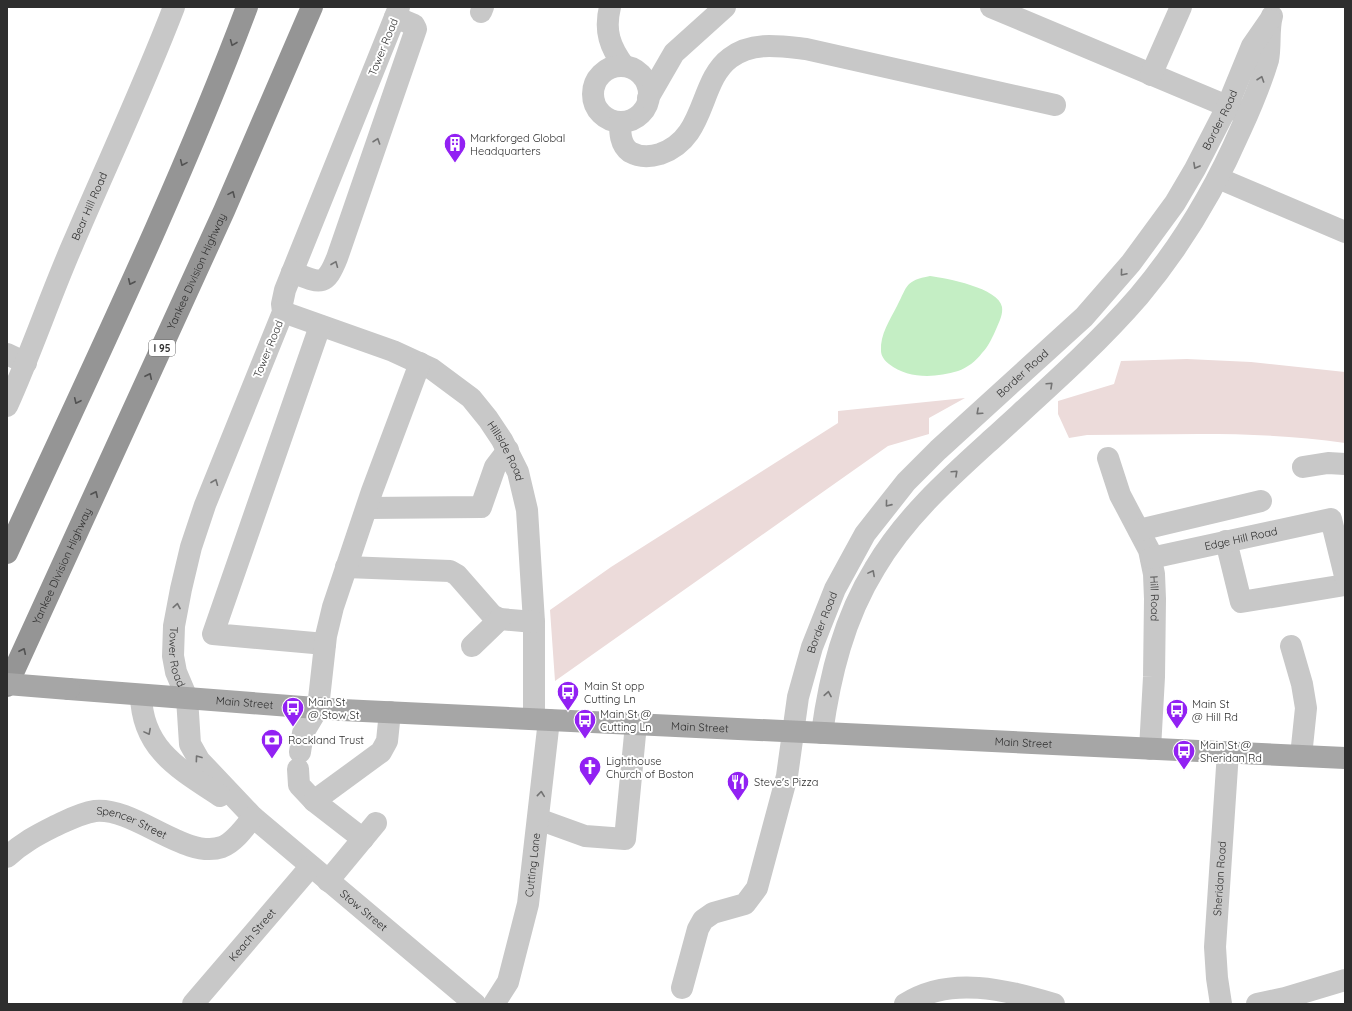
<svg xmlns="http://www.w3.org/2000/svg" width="1352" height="1011" font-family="Quicksand,sans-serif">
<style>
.green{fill:#ecdbda}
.water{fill:#c4eec4}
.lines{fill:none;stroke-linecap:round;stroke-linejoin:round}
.minor{stroke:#c8c8c8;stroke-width:22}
.major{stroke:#a6a6a6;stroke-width:22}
.highway{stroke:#959595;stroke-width:22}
.major-bridge{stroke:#a6a6a6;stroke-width:22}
.oneway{stroke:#525252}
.oneway2{stroke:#737373}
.labels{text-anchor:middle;stroke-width:4;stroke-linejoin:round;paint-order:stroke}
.shield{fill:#fff;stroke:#6d6d6d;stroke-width:1}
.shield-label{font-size:10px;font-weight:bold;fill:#2e2e2e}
.street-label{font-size:11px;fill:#2e2e2e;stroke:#fff}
.poi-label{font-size:11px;fill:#2e2e2e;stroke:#fff;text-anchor:start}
</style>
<rect width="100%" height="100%" fill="#fff"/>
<g class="green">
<path d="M1187 359 1251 362 1345 372V443C1260 430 1173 435 1087 435L1069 438 1058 414V401L1114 384 1121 361Z"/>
<path d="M965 398 929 418V434L888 446 555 681 550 610 611 567 838 423V411Z"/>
</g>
<path class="water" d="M930 276C946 278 999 288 1002 307 1003 314 1000 320 997 327 993 336 989 346 982 353 976 361 967 368 958 371 935 378 908 379 889 364 885 361 881 356 881 351 880 334 890 320 897 306 908 285 905 281 930 276Z"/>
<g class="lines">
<g class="minor">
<path id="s1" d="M399 7 285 290 282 304 283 312 205 505 191 547 181 589 174 626 173 656 176 672 187 698 190 744 199 760 253 817 475 1004"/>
<path d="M610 7C604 31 610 47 624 66"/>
<path d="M991 7 1241 112"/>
<path d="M481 12 483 7"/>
<circle cx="621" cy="94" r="28"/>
<path d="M1151 75 1181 7"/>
<path d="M648 98 674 53 725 7"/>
<path d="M620 122C620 132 620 145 630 152 639 157 650 157 660 154 707 138 698 82 730 58 752 41 780 46 806 49L1055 105"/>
<path d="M1218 178 1345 232"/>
<path d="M292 272C320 283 325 288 337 258L416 29 414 25 395 17"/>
<path id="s2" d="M283 312 393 351 432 369 471 398 488 419 502 440 518 472 527 510 534 622V719"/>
<path d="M320 326 213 634 325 644"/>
<path d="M7 354 26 363"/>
<path id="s3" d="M7 406C31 353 49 299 72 246 106 166 143 88 174 7"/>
<path id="s4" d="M1108 458 1120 495 1149 550 1154 574 1155 599 1154 677 1150 749"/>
<path d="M1303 467 1328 463 1345 464"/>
<path d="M367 508 481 507 495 467 508 450"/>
<path d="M1139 530 1261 501"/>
<path d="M1226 541 1241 602 1345 585"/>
<path id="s5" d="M1151 558 1331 519 1345 576"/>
<path d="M346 567 450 571 457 575 492 615 500 619 534 622"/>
<path d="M472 646 500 619"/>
<path d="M1291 646 1302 684 1306 708 1301 756"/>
<path d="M141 695C142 749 179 769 220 796"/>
<path d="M822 733C830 675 844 618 875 568 905 517 949 478 992 439 1042 393 1094 348 1139 296 1181 246 1215 189 1241 129 1251 107 1261 83 1268 60 1271 45 1268 30 1272 16"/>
<path d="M300 752 303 733 318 708 326 636 333 607 372 491 420 363"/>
<path d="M298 769 299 785 314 801"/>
<path d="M538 819 585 836 625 839 636 724"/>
<path d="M363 839 314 801 381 752 387 741 390 712"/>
<path id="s6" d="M7 857C22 843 37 835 55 826 68 820 81 813 95 811 135 807 185 860 222 847 235 842 245 827 253 817"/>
<path d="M328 881 376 823"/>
<path id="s7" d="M682 988 698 929 703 920 713 913 745 904 757 888 787 776 798 697 812 647 835 589 865 534 906 482 938 450 1084 317 1131 263 1175 203 1195 169 1227 107 1252 46 1270 20"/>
<path id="s8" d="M193 1004 311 866"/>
<path id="s9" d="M494 1004 508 982 528 904 549 720"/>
<path d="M905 1004C951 975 1005 990 1054 1004"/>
<path id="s10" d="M1221 1004 1217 978 1215 947 1228 752"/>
<path d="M1257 1004 1285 998 1345 980"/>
</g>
<path class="major" id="s11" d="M69 689 342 710 1345 758"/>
<g class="highway">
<path d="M7 553C90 372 177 193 247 7"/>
<path id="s12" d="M7 686 224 211 312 7"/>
</g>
<path class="major-bridge" d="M7 684 69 689"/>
</g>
<defs><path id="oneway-chevron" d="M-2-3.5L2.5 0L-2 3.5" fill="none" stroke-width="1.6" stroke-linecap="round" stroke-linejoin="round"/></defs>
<g class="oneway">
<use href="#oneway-chevron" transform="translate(233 43) rotate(112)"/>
<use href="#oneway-chevron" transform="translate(183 163) rotate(114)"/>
<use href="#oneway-chevron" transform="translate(232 194) rotate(-66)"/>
<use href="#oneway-chevron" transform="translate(131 282) rotate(115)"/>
<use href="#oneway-chevron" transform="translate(149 376) rotate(-65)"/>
<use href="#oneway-chevron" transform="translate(77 401) rotate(115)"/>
<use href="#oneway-chevron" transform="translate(95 494) rotate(-65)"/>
<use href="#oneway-chevron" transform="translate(23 651) rotate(-65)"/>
</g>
<g class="oneway2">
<use href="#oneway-chevron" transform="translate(1261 79) rotate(-71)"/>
<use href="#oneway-chevron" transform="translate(377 141) rotate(-71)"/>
<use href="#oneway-chevron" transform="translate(1196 166) rotate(119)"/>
<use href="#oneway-chevron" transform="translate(335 264) rotate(-68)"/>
<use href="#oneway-chevron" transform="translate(1123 273) rotate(130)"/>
<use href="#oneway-chevron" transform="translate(1050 385) rotate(-43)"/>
<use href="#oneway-chevron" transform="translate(979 412) rotate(138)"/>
<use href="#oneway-chevron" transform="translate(955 473) rotate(-43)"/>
<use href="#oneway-chevron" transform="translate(215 482) rotate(-68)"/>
<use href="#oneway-chevron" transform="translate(888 504) rotate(129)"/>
<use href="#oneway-chevron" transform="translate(872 573) rotate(-62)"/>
<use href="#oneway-chevron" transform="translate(177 606) rotate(-80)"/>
<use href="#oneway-chevron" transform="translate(828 694) rotate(-80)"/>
<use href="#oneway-chevron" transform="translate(148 732) rotate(62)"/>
<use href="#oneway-chevron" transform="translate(198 758) rotate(-126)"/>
<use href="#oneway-chevron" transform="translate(541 794) rotate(-84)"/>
</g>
<defs>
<g id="building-pin" transform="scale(1.15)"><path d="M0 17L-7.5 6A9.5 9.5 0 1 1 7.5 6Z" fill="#9221f3" stroke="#fff"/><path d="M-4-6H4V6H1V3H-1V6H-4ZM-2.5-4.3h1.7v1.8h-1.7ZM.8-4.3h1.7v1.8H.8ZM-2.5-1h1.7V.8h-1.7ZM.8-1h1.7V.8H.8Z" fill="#fff"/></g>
<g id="bus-pin" transform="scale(1.15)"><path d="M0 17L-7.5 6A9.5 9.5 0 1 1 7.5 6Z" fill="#9221f3" stroke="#fff"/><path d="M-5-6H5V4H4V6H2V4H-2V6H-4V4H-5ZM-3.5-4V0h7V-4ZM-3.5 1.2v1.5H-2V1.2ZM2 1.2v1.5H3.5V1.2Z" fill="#fff"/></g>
<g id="bank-pin" transform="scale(1.15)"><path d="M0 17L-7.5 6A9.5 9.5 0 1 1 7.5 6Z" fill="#9221f3" stroke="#fff"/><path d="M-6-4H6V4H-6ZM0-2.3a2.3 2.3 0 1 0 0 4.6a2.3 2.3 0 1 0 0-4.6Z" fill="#fff"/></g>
<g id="church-pin" transform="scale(1.15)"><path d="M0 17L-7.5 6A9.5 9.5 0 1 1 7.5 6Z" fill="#9221f3" stroke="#fff"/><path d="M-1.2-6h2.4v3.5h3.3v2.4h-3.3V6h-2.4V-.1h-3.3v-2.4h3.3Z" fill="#fff"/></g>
<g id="restaurant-pin" transform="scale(1.15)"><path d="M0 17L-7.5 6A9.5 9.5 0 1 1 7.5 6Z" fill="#9221f3" stroke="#fff"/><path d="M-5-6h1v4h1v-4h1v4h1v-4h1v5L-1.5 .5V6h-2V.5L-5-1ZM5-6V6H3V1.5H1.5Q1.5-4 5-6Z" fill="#fff"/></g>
</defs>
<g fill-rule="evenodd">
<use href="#building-pin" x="455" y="144"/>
<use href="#bus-pin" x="568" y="692"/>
<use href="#bus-pin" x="293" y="708"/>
<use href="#bus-pin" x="1177" y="710"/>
<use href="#bus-pin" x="585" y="720"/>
<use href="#bank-pin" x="272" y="740"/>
<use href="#bus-pin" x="1184" y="751"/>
<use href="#church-pin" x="590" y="767"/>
<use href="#restaurant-pin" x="738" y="782"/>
</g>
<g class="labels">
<rect class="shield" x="149" y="340" width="26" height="16" rx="3"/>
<g class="shield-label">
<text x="162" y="352">I 95</text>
</g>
<g class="street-label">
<text transform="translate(383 47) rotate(-68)" y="4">Tower Road</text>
<text dy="4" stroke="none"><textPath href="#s7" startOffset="1059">Border Road</textPath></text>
<text dy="4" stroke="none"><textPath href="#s3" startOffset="216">Bear Hill Road</textPath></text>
<text dy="4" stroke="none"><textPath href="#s12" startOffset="456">Yankee Division Highway</textPath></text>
<text transform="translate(268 349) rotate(-68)" y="4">Tower Road</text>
<text dy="4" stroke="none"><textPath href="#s7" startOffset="735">Border Road</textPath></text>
<text dy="4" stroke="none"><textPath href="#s2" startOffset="272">Hillside Road</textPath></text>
<text dy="4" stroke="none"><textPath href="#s5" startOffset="92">Edge Hill Road</textPath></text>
<text dy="4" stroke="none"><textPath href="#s12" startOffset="132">Yankee Division Highway</textPath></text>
<text dy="4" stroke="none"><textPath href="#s4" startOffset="150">Hill Road</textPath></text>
<text dy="4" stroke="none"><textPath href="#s7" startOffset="411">Border Road</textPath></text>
<text dy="4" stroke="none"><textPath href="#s1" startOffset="692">Tower Road</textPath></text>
<text dy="4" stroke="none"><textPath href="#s11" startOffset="176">Main Street</textPath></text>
<text dy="4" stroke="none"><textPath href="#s11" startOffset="632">Main Street</textPath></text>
<text dy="4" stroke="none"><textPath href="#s11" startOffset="956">Main Street</textPath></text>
<text dy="4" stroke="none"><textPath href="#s6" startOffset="139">Spencer Street</textPath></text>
<text dy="4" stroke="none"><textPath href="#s9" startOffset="146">Cutting Lane</textPath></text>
<text dy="4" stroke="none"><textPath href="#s10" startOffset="126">Sheridan Road</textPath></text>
<text dy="4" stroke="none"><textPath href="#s1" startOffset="1023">Stow Street</textPath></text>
<text dy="4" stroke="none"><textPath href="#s8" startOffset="91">Keach Street</textPath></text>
</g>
<g class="poi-label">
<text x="470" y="142">Markforged Global<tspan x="470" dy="13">Headquarters</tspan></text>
<text x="584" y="690">Main St opp<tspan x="584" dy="13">Cutting Ln</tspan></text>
<text x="308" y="706">Main St<tspan x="308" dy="13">@ Stow St</tspan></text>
<text x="1192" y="708">Main St<tspan x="1192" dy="13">@ Hill Rd</tspan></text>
<text x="600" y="718">Main St @<tspan x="600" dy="13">Cutting Ln</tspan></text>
<text x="288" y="744">Rockland Trust</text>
<text x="1200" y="749">Main St @<tspan x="1200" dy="13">Sheridan Rd</tspan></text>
<text x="606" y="765">Lighthouse<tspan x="606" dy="13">Church of Boston</tspan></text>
<text x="754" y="786">Steve's Pizza</text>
</g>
</g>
<rect width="1352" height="1011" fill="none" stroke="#2e2e2e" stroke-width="16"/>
</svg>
